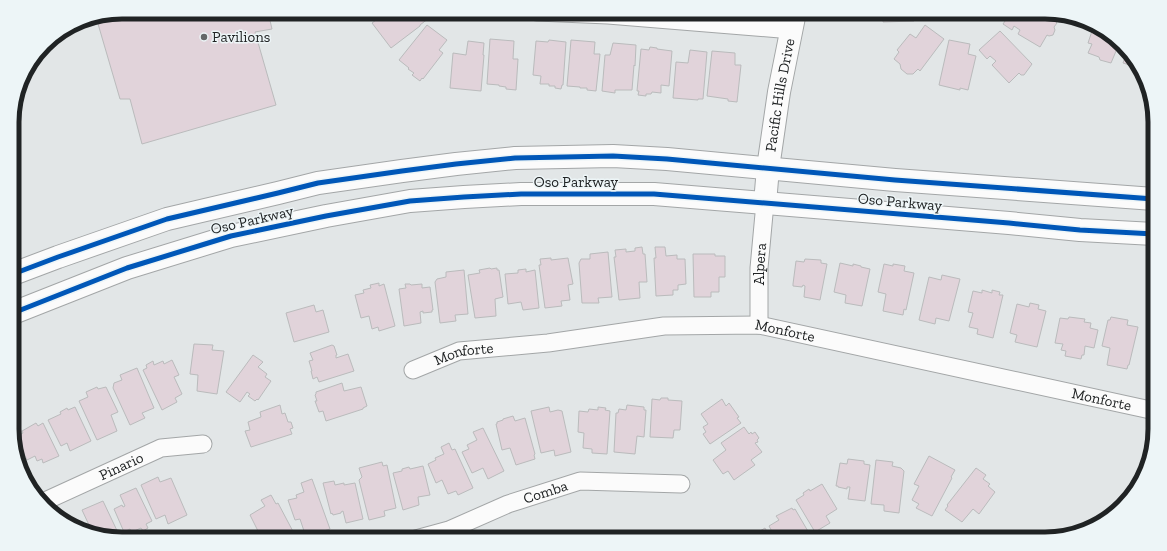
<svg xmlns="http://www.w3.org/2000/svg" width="1167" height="551" font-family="'Zilla Slab',serif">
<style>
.building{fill:#e1d3da;stroke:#babbbc}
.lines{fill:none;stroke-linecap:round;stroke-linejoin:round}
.street-casing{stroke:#a3a6a7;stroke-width:19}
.secondary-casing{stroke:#a3a6a7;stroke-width:24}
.primary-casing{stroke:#a3a6a7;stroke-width:24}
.street{stroke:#fbfbfb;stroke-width:17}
.secondary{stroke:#fbfbfb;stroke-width:22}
.primary{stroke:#fbfbfb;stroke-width:22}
.cycleway-casing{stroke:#edf5f7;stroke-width:8}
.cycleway{stroke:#0057b8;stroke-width:5}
.poi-dot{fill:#646768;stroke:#edf5f7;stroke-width:1.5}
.labels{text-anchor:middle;stroke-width:3;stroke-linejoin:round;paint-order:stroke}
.poi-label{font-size:15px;fill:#202324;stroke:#edf5f7;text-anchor:start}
.street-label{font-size:15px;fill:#202324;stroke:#edf5f7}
.rim{fill:none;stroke:#202324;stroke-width:5}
</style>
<rect width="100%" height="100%" fill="#e2e6e7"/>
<g class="building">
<path d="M122 12H268L272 29 255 32 276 105 142 144 130 99H120L96 17Z"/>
<path d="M387 12H424L429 18 420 25V26L391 48 372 23Z"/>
<path d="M873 12H925V13H913L914 21 883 22V18L874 19Z"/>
<path d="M1008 12H1041L1055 20V21L1057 23 1054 27 1055 30 1053 35 1049 36 1047 35 1040 47 1018 34 1020 30 1014 26 1012 30 1003 24 1007 18 1005 16Z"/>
<path d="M427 25 447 40 439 50 443 53 423 79 422 78 420 81 412 75 414 73 408 69 409 68 399 60Z"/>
<path d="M925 25 944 39 920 71 918 69 913 74H907L901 69 900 64 894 59 899 52 897 50 910 34 916 38Z"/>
<path d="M1094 25 1119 44 1111 63 1100 60 1099 57 1088 53 1092 44 1088 43Z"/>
<path d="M1000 31 1032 64 1024 75H1021L1019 73 1009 83 992 65 996 61 990 56 987 59 979 50Z"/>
<path d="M490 39 514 41 513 59H518L516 90 506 89V87L499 86V85L487 84Z"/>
<path d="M549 40 566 42 563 85H562L561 89 555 88V86H549V84H540L541 76 533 75 536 41 548 42Z"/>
<path d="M571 40 595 42 594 54H600L596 91 587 90V88H580V87L567 86Z"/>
<path d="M949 40 970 44 968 54 976 56 968 90 960 88V90L939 85Z"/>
<path d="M468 41 484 43 483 55H484L481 91 450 88 453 53 466 55Z"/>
<path d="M613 43 636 45 635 66 634 65 632 90H615V93L602 91 605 55H610Z"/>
<path d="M650 47 657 48V49L672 51 669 86 661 85V93L652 92 651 94H646V96L638 95 639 91H637L641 49 649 50Z"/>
<path d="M690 50 707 52 703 99H698V100L673 98 676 62 688 63Z"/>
<path d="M712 51 735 53V65H741L737 102 728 101V99L707 96Z"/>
<path d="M1127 51 1132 55 1141 76 1139 75V72L1136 67 1123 63Z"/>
<path d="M642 247 643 254H645L647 282H639L640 298 619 300 614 257H616L615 250 626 249V252L635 251V248Z"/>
<path d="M655 247H665L666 256 677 255V259H685L686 284 678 285V290H673V295L656 296 654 258H656Z"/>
<path d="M608 252 612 297 598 298 599 303H582L579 263 581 259H590V254Z"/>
<path d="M693 254H715V256H725V277H719V292H711V297H694Z"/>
<path d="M551 258V260L568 258 573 284 568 285 570 300 561 301 562 306 545 308 539 265H541L540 259Z"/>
<path d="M805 259 821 260V263L827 264 820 300 804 297 805 286 803 285 802 287 793 286V284L796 261 804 262Z"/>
<path d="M840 263 853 266V264L861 266V267L870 269 862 306 845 303 846 295 834 292Z"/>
<path d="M884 264 893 266V264L905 266 904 271 914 273 906 310 904 309 903 315 883 311 886 294 878 292Z"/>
<path d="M490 268 491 269 497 268V270H499L503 297 495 299 496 316 475 318 468 275 480 273 479 270Z"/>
<path d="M526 269V272L535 270 539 308 523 310 521 302 508 304 505 274 518 273V270Z"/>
<path d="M464 270 468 314 455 315 456 321 440 323 435 282 437 279 446 277V272Z"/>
<path d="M942 275 960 279 949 321 936 318 935 324 919 320 929 277 941 280Z"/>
<path d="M379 283V286L384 284 395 326 379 331 378 327 372 329 369 316 361 318 355 295 364 293 363 290 371 288 370 285Z"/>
<path d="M405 284H410L411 285 422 284V288L430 287 433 310H432V312L423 313V311L420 312 421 323 404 326 399 289 406 288Z"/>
<path d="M982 290 992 293V290L1000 292 999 295H1003L993 338 977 334 978 329 969 327 973 313 968 312 973 291 982 293Z"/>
<path d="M1030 303 1039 305 1038 309 1046 311 1037 347 1015 342 1017 335 1010 333 1017 304 1029 307Z"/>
<path d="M314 305 316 312 323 310 329 332 294 342 286 313Z"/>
<path d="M1069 317 1085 319 1084 322 1091 323 1090 328 1098 330 1094 348 1085 346 1084 355H1082L1081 359 1065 356 1066 351 1061 350 1063 344 1055 343 1060 318 1068 319Z"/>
<path d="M1111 317 1128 320 1127 325 1138 327 1129 365H1128L1127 369 1107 365 1110 348 1102 346 1108 320H1110Z"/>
<path d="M1153 334 1155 335V372L1150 371 1154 356 1149 354Z"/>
<path d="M194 344 213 345 212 350 224 351 217 394 197 391 198 375 190 374Z"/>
<path d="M332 345 334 346 337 355H336V358L348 354 354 371 319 382 317 377 313 379 311 371H312L309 361 313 360 310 353Z"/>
<path d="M253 355 263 362 258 367 267 374 265 377 271 381 258 400 257 399 255 401 248 396 250 394 247 392 240 402 226 392Z"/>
<path d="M172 360 179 375 174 377 182 394 175 398 177 402 162 410 143 370 147 368 146 365 153 361 154 365 163 361 164 364Z"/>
<path d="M137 368 154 408 142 413 145 418 130 425 113 388 114 383 122 380 120 375Z"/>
<path d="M342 383 344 391 361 387 367 406 363 408V409L326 421 323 411 319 412 315 401H317L315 395 316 394V392Z"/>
<path d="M97 387 98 389 106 387 118 412 111 415 117 431 97 440 79 401 88 397 86 392Z"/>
<path d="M661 398H668V400L682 401 680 430H674L673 438 650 437 652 399 660 400Z"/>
<path d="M722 399 726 406 729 403 739 417 737 418 741 423 710 444 703 434 706 432 703 427 708 424 701 414Z"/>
<path d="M280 405 282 414 285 413 288 422H291L293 428 290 429 292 434 251 447 245 431 250 430 248 422 261 417 260 412Z"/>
<path d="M627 405 644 407V410H646L644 437 637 436 635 454 614 452 616 413H618L619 409 626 410Z"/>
<path d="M75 407 91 441 70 451 67 443 61 446 48 420 61 414 60 412 67 408 68 410Z"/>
<path d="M549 407 550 412 558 410 562 411 571 452 555 456 554 450 541 453 531 411Z"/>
<path d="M598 407 606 408 605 410 610 411 607 454 592 453V449L583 448 584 433 578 432 579 411 588 412 589 409 598 410Z"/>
<path d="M513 416 515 421 525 418 535 454 534 455 535 459 516 465 510 448 502 450 496 424H497V422L503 420V419Z"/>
<path d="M36 423 38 426 43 423 59 456 43 463 42 459 37 461 35 456 27 460 16 437 23 433 22 431Z"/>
<path d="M744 427 749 434 751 432 752 434 755 432 759 438 757 440 758 442 755 443 762 452 751 460 755 465 734 480 728 471 723 474 713 460 726 450 721 443Z"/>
<path d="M483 428 504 471 488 479 483 468 472 473 462 452 469 449 467 445 477 440 473 432Z"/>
<path d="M449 443 452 450 455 449 473 488 458 495 456 491 448 494 442 480 436 483 428 464 436 460 435 458 444 454 441 447Z"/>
<path d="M929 456 955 470 951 477 952 478 932 516 916 508 919 504 912 500 919 486 914 484Z"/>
<path d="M848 459 864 461V464L870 465 865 501 848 499 850 487H847V489L838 487V486H836L840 463 847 464Z"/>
<path d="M876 460 893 462 892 466 901 468 904 471 899 513 884 511V505L871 504Z"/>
<path d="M382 462 383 466 387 465 396 508 384 511 385 516 369 520 359 480 362 477 359 468Z"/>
<path d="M423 466 430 495 418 497 419 505 403 510 393 473 402 471V469L409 467 410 469Z"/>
<path d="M976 468 986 475 983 479 990 484 988 486 995 492 979 514 973 509 962 522 945 510 948 506 947 505Z"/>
<path d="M158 477 160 482 171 478 187 515 168 524 165 515 156 519 141 485Z"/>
<path d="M312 479 330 529 314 534 313 531 305 534 300 519 295 520 288 500 297 498 296 495 304 492 301 483Z"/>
<path d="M334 481 335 485 344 483V485L355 483 363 519 346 523 343 511 341 512V513L333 515 332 513 331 514 323 483Z"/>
<path d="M822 484 837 509 826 516 830 523 815 532 796 500 804 495 803 493 809 489 810 491Z"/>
<path d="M136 488 152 521 146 524 148 528 143 531 141 528 132 532 130 529 124 532 114 509 122 505 123 507 125 506 120 495Z"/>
<path d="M271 495 276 504 278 503 297 539H262L250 515 265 506 261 500Z"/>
<path d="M103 501 121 539 83 531 82 528 89 525 82 510Z"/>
<path d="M792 508 793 510 795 509 809 533 803 537 804 539H776L769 526 779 520 776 516Z"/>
<path d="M1076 527 1079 530 1050 539 1060 535 1059 531 1069 528 1070 529Z"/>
<path d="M765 528 771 539H751L750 537Z"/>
<path d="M238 533 241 537 246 533 251 539H233Z"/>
</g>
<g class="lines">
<g class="street-casing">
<g id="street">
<path d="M537 12 608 15 792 30"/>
<path id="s1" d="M759 325V268L765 203"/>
<path id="s2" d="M413 370 459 351 548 343 664 326 759 325 1155 411"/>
<path id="s3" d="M43 502 161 448 203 444"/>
<path id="s4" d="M416 539 449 530 508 504 580 481 681 484"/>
</g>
</g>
<g class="secondary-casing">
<g id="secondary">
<path id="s5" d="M765 203 768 168 779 92 795 12"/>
</g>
</g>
<g class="primary-casing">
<g id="primary">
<path d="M13 274 58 257 167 219 278 193 318 183 402 171 456 164 515 158 613 156 667 159 895 180 1154 199"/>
<path d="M13 313 127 268 231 236 326 216 410 201 464 197 521 194H654L1009 223 1080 230 1154 234"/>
</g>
</g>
<use href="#street" class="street"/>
<use href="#secondary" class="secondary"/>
<use href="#primary" class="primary"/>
<g class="cycleway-casing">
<g id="cycleway">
<path d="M13 274 58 257 167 219 278 193 318 183 402 171 456 164 515 158 613 156 667 159 895 180 1154 199"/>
<path d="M13 313 127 268 231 236 326 216 410 201 464 197 521 194H654L1009 223 1080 230 1154 234"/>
</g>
</g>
<use href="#cycleway" class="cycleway"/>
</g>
<circle class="poi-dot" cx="204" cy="37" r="4"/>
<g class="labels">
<g class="poi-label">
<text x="212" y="42">Pavilions</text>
</g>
<g class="street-label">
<text dy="5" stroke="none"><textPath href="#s5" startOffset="109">Pacific Hills Drive</textPath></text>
<text x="576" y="187">Oso Parkway</text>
<text transform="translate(900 202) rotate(5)" y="5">Oso Parkway</text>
<text transform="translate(252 220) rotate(-13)" y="5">Oso Parkway</text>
<text dy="5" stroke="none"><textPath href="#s1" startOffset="61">Alpera</textPath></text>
<text dy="5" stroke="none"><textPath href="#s2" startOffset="378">Monforte</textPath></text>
<text dy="5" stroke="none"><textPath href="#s2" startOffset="54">Monforte</textPath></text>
<text dy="5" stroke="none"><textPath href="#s2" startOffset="702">Monforte</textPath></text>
<text dy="5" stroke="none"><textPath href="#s3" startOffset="86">Pinario</textPath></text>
<text dy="5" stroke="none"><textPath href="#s4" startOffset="138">Comba</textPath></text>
</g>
</g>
<path d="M0 0H1167V551H0ZM122 19H1045A103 103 0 0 1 1148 122V429A103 103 0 0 1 1045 532H122A103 103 0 0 1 19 429V122A103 103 0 0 1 122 19Z" fill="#edf5f7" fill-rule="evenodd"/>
<path class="rim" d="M122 19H1045A103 103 0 0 1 1148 122V429A103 103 0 0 1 1045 532H122A103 103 0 0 1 19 429V122A103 103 0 0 1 122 19Z"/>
</svg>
